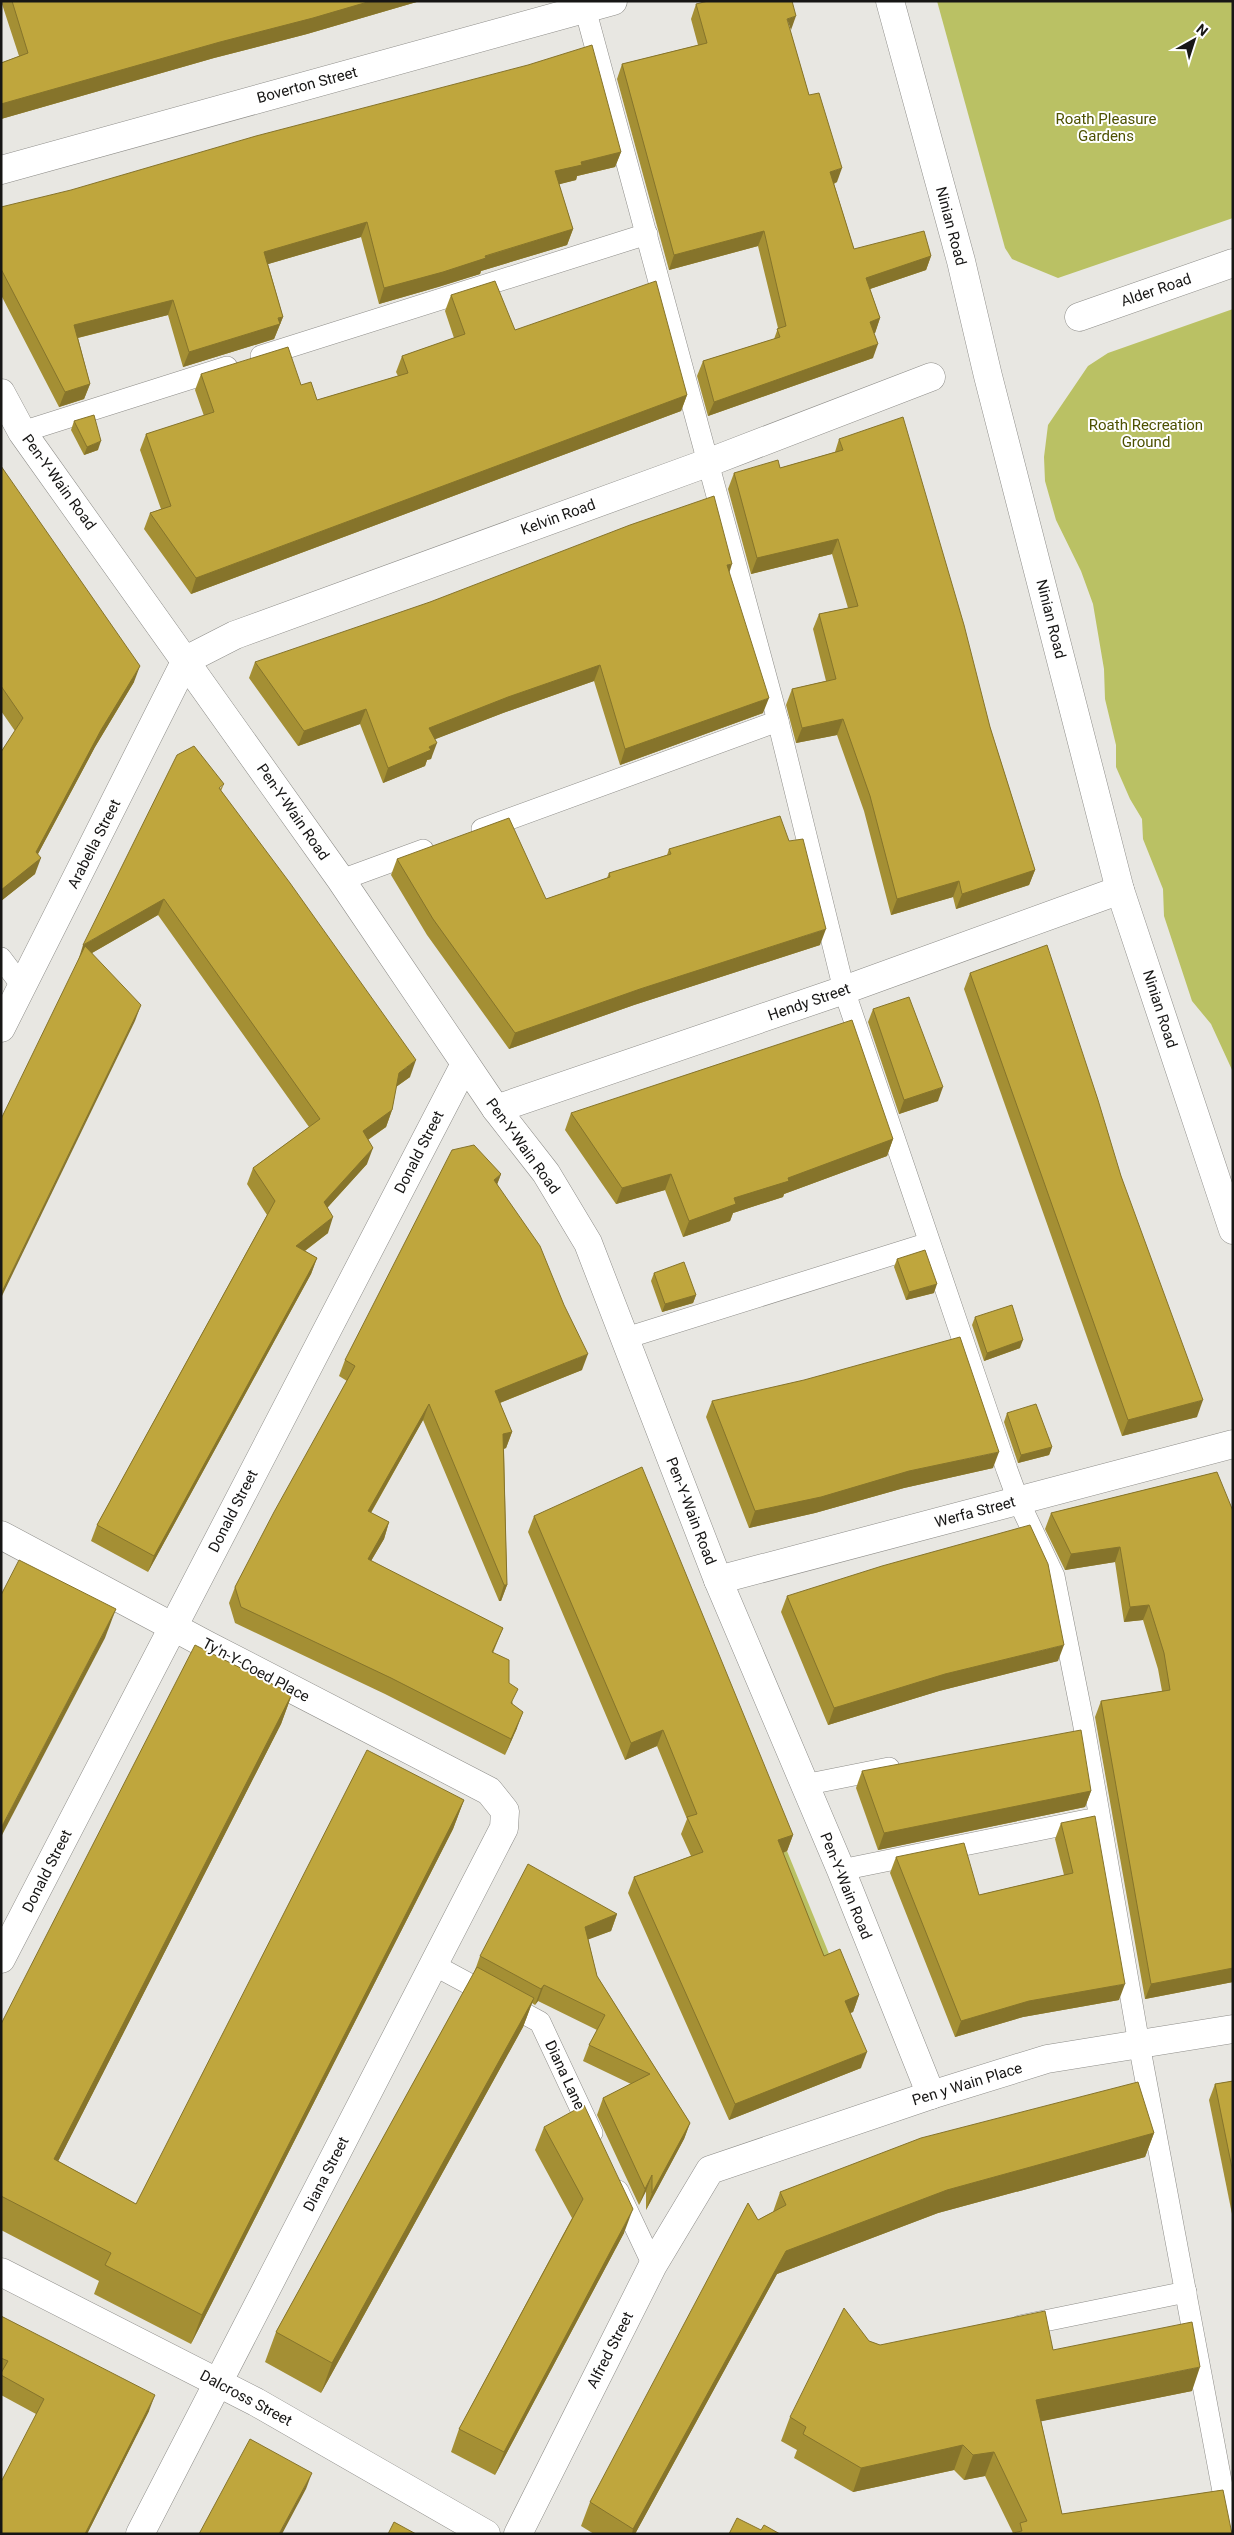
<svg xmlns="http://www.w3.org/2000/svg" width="1234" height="2535" font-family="Roboto,sans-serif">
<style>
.green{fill:#bac164}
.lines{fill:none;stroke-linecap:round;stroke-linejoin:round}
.service-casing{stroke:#8e8d89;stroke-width:22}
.minor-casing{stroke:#8e8d89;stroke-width:29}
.tertiary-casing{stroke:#8e8d89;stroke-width:29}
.service{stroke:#fff;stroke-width:21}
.minor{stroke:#fff;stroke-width:28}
.tertiary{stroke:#fff;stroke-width:28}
.wall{fill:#a48f34}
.shaded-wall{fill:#86742b}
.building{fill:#bfa63d;stroke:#86742b}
.labels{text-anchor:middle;stroke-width:4;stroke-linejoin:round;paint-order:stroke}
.street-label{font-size:15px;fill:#171615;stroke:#fff}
.park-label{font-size:15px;fill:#4d5100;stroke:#fff}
</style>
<rect width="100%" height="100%" fill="#e8e7e2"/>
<g class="green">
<path d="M937 1H1233V218L1058 278 1012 259 1005 248Z"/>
<path d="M1233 309V1072L1211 1024 1192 1001 1164 916 1163 889 1143 839 1142 819 1130 799 1116 767V745L1105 699 1104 669 1093 604 1081 571 1056 520 1045 481 1044 457 1048 425 1088 366 1108 353Z"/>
<path d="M787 1851 834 1966 818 1972 772 1857Z"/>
</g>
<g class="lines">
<g class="service-casing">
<g id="service">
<path d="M583 1 778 721 844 990 1007 1470 1018 1500 1054 1576 1083 1721 1139 2044 1231 2534"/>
<path d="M261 356 647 234"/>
<path d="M22 432 227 367"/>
<path d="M482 829 778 721"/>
<path d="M341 880 423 850"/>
<path d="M1 958 22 986"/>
<path d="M626 1338 929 1243"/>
<path d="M804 1785 889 1768"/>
<path d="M841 1870 1087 1820"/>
<path d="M434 1965 540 2022 592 2133"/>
<path d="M618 2191 653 2265"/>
<path d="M1020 2326 1186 2292"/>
</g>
</g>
<g class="minor-casing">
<g id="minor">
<path d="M1 170 613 1"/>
<path d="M1079 317 1233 263"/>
<path d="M1 393 22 432 341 880 496 1109 546 1173 588 1243 718 1580 841 1870 931 2095"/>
<path d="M186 660 235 635 707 463 931 377"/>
<path d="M1 1028 186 660"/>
<path d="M496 1109 844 990 1120 890"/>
<path d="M1 1535 207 1645 489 1791 505 1811 504 1828 140 2534"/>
<path d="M718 1580 1233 1444"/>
<path d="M1 1959 465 1064"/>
<path d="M1 2272 256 2402 486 2534"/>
<path d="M518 2534 653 2265 710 2170 931 2095 1047 2059 1233 2029"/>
</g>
</g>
<g class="tertiary-casing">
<path id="tertiary" d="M890 1 961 261 988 376 1120 890 1233 1230"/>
</g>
<use href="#service" class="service"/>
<use href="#minor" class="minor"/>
<use href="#tertiary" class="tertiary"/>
</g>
<g class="wall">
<path d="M1 1H420L307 34 214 58 1 119V63L19 56Z"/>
<path d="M696 4 790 30 809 95 837 182 834 184 854 249 931 256 926 270 870 289 880 318 875 333H874L873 358 708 416 697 376 703 361 774 339 778 328 758 246 669 270 617 79 622 64 698 45 691 19Z"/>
<path d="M621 152 615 167 577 176 576 180 559 184 573 229 567 245 481 271 480 274 438 287 379 304 361 237 268 264 283 317 274 339 183 367 168 315 78 338 90 384 84 399 59 407 1 295V207Z"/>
<path d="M451 295 515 330 687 395 681 411 191 594 144 529 150 513 161 509 140 450 146 434 204 416 195 390 201 374 301 385 317 400 398 376 396 372 402 356 454 338 445 311Z"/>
<path d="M74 421 98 450 84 455 71 430Z"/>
<path d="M839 439 990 727 1035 870 1029 885 956 909 953 897 891 915 864 811 837 735 796 743 786 705 792 689 826 681 813 629 819 614 848 608 832 554 751 574 728 489 734 473 780 468 835 452Z"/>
<path d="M1 466 134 682 95 747 38 854 35 874 1 901V752L15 731 1 711Z"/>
<path d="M729 573 763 713 620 765 594 681 503 713 435 739 431 759 427 760 425 766 383 783 360 724 298 746 249 678 255 662Z"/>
<path d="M224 784 221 791 410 1077 396 1087 392 1110 386 1127 368 1140 367 1164 327 1208 328 1233 305 1251 317 1258 311 1274 148 1572 91 1541 97 1525 267 1215 247 1184 253 1168 309 1127 158 915 92 953 135 1021 78 961Z"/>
<path d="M669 849 820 945 634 1005 509 1049 427 935 391 875 397 859 546 899 607 878 609 873 667 855Z"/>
<path d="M970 973 1121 1176 1197 1417 1122 1436 964 989Z"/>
<path d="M873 1009 938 1101 899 1114 868 1022Z"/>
<path d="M571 1113 893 1139 887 1156 784 1194 783 1197 733 1213 730 1221 683 1237 665 1190 616 1204 565 1130Z"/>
<path d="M501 1174 497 1184 582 1370 500 1403 512 1432 506 1448 504 1449 507 1585 501 1601H499L423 1420 371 1513 389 1522 384 1539 371 1561 503 1628 493 1653 509 1683 517 1728 505 1755 385 1694 235 1623 229 1603 235 1587 347 1381 339 1376 345 1360Z"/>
<path d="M897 1259 934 1293 906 1300 894 1267Z"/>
<path d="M654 1273 696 1295 693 1303 662 1312 651 1281Z"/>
<path d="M975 1317 1020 1348 984 1361 972 1325Z"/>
<path d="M712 1401 993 1468 904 1488 815 1513 749 1528 706 1417Z"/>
<path d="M1007 1413 1052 1447 1049 1455 1018 1463 1004 1422Z"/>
<path d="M1217 1472 1233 1982 1145 1999 1095 1717 1101 1701 1162 1691 1158 1669 1143 1620 1124 1622 1115 1562 1065 1570 1045 1529 1051 1513Z"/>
<path d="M534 1516 793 1835 787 1851 783 1853 824 1956 859 1995 853 2012 850 2013 861 2068 729 2120 628 1893 634 1877 691 1856 681 1834 687 1819 657 1746 625 1760 528 1532Z"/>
<path d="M787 1596 1058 1661 939 1691 828 1725 781 1612Z"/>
<path d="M292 1694 281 1724 58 2161 136 2204 464 1800 453 1829 191 2344 94 2294 99 2281 1 2230V2024Z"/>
<path d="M862 1771 1091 1791 1085 1807 878 1850 856 1788Z"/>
<path d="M1061 1823 1119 2000 1023 2017 955 2037 890 1873 896 1857 979 1895 1064 1875 1055 1839Z"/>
<path d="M617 1914 611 1931 588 1939 597 1976 690 2123 684 2139 646 2210V2191L639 2205 597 2115 603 2098 631 2084 583 2061 589 2045 597 2030 538 2001 535 2005 532 2003 523 2027 321 2393 265 2362 276 2332 474 1973 480 1956Z"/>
<path d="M1233 2081V2219L1209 2100 1215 2084Z"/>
<path d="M544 2127 624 2233 495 2475 451 2452 459 2429 572 2218 535 2150Z"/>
<path d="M1154 2133 1145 2157 938 2213 777 2274 635 2534H594L581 2526 590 2502 758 2220 773 2212 780 2192Z"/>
<path d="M1 2316 149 2411 87 2534H1L36 2414 1 2395Z"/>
<path d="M869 2341 880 2345 1053 2350 1192 2391 1041 2421 1062 2514 1223 2490 1013 2533 985 2476 964 2480 954 2470 853 2492 794 2458 797 2450 781 2441 790 2417Z"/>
</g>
<g class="shaded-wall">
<path d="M371 1H420L307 34 214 58 1 119V104L220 42Z"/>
<path d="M796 16 791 30 787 19Z"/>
<path d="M621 152 615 167 577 176 576 180 549 187 555 171 581 162Z"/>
<path d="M842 168 837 182 824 186 830 172Z"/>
<path d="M367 222 361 237 258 267 264 252Z"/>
<path d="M573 229 567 245 481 271 480 274 438 287 379 304 384 288Z"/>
<path d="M764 231 758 246 669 270 674 255Z"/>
<path d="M931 256 926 270 861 292 866 278Z"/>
<path d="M173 300 168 315 69 340 74 325Z"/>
<path d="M283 317 274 339 183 367 189 352Z"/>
<path d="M880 318 875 333 864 337 870 322Z"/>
<path d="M878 344 873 358 708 416 714 402Z"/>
<path d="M90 384 84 399 59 407 65 392Z"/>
<path d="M687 395 681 411 191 594 196 578Z"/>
<path d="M101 441 98 450 84 455 87 447Z"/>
<path d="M838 539 832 554 751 574 757 558Z"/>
<path d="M732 564 727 580V565Z"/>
<path d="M600 665 594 681 503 713 423 744 429 728 508 697Z"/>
<path d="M140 666 134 682 95 747 32 865 41 858 35 874 1 901V890L36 852 101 730Z"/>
<path d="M769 698 763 713 620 765 625 749Z"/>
<path d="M366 709 360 724 298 746 304 731Z"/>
<path d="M843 719 837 735 796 743 802 728Z"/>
<path d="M437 743 431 759 427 760 425 766 383 783 388 768Z"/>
<path d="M1035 870 1029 885 956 909 962 894Z"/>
<path d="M959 881 953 897 891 915 897 899Z"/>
<path d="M164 899 158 915 78 961 83 945Z"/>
<path d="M826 929 820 945 634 1005 509 1049 515 1033 640 989Z"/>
<path d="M141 1005 135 1021 1 1298V1294Z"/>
<path d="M416 1060 410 1077 393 1089 399 1073Z"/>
<path d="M943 1087 938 1101 899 1114 904 1100Z"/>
<path d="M392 1110 386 1127 357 1147 363 1131Z"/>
<path d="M893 1139 887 1156 784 1194 783 1197 733 1213 730 1221 683 1237 689 1221 734 1198Z"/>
<path d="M373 1148 367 1164 318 1218 324 1202Z"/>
<path d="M501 1174 495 1190 494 1180Z"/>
<path d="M671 1174 665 1190 616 1204 622 1188Z"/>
<path d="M333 1217 328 1233 290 1262 296 1246Z"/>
<path d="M317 1258 311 1274 148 1572 154 1556Z"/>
<path d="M937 1284 934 1293 906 1300 909 1292Z"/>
<path d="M696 1295 693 1303 662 1312 665 1304Z"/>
<path d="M1023 1340 1020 1348 984 1361 987 1353Z"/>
<path d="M588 1354 582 1370 489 1407 495 1391Z"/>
<path d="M1203 1400 1197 1417 1122 1436 1128 1420Z"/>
<path d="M429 1404 423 1420 362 1528 368 1511Z"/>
<path d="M512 1432 506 1448 498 1450 503 1434Z"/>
<path d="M1052 1447 1049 1455 1018 1463 1021 1455Z"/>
<path d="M999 1452 993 1468 904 1488 815 1513 749 1528 755 1511 909 1471Z"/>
<path d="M389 1522 384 1539 362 1576 368 1559Z"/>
<path d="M1120 1547 1115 1562 1065 1570 1071 1554Z"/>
<path d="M504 1585H507L501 1601H499Z"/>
<path d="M1149 1605 1143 1620 1124 1622 1130 1607Z"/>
<path d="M116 1609 105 1638 1 1837V1828Z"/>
<path d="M1064 1645 1058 1661 939 1691 828 1725 834 1708 945 1674Z"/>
<path d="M292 1694 281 1724 44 2189 54 2159Z"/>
<path d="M523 1712 517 1728 505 1755 511 1739Z"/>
<path d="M663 1730 657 1746 625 1760 631 1743Z"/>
<path d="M1091 1791 1085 1807 878 1850 884 1833Z"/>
<path d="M464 1800 453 1829 191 2344 202 2315Z"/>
<path d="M793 1835 787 1851 772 1857 778 1840Z"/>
<path d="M617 1914 611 1931 579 1943 585 1927Z"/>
<path d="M1233 1968V1982L1145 1999 1151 1984Z"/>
<path d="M1125 1984 1119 2000 1023 2017 955 2037 961 2021 1029 2001Z"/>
<path d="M544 1985 538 2001 535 2005 541 1989Z"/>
<path d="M859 1995 853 2012 839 2017 845 2001Z"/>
<path d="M534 1998 523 2027 321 2393 332 2363Z"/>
<path d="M867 2052 861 2068 729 2120 735 2104Z"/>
<path d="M690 2123 684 2139 646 2210 652 2193Z"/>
<path d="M1154 2133 1145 2157 938 2213 777 2274 635 2534H632L633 2529 786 2251 947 2190Z"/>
<path d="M652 2175 646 2191 639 2205 645 2189Z"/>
<path d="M633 2209 624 2233 495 2475 504 2452Z"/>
<path d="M1200 2367 1192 2391 1028 2424 1036 2400Z"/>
<path d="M155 2395 149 2411 87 2534H85Z"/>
<path d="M963 2445 954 2470 853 2492 861 2468Z"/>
<path d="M994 2452 985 2476 964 2480 973 2455Z"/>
<path d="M312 2473 306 2489 282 2534H279Z"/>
</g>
<g class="building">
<path d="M12 1H371L313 18 220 42 1 104V63L28 53Z"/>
<path d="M708 1H792L796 16 787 19 809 95 819 93 842 168 830 172 854 249 924 231 931 256 866 278 880 318 870 322 878 344 714 402 703 361 780 337 777 329 786 326 764 231 674 255 622 64 707 43 696 4Z"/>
<path d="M592 45 621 152 581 162 582 165 555 171 573 229 485 256 486 258 443 272 384 288 367 222 264 252 283 317 278 318 280 324 189 352 173 300 74 325 90 384 65 392 1 269V207L71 190 256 136 528 65Z"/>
<path d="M495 281 515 330 656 281 687 395 196 578 150 513 171 506 146 434 214 412 201 374 288 347 301 385 311 382 317 400 408 373 402 356 465 334 451 295Z"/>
<path d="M94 415 101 441 87 447 74 421Z"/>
<path d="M903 417 964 625 990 727 1035 870 962 894 959 881 897 899 870 796 843 719 802 728 792 689 836 679 819 614 858 606 838 539 757 558 734 473 778 460 780 468 843 450 839 439Z"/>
<path d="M1 466 140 666 101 730 36 852 41 858 1 890V752L23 718 1 686Z"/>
<path d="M714 496 732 564 727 565 769 698 625 749 600 665 508 697 429 728 437 743 429 747 431 750 388 768 366 709 304 731 255 662 430 602 630 525Z"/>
<path d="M194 746 224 784 219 788 290 883 416 1060 399 1073 392 1110 363 1131 373 1148 324 1202 333 1217 296 1246 317 1258 154 1556 97 1525 275 1201 253 1168 320 1119 164 899 83 945 177 755Z"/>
<path d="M780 816 789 841 803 839 826 929 640 989 515 1033 433 919 397 859 509 818 546 899 610 877 609 873 671 854 669 849Z"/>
<path d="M1047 945 1098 1100 1121 1176 1203 1400 1128 1420 970 973Z"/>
<path d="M85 946 141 1005 1 1294V1119Z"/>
<path d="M909 997 943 1087 904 1100 873 1009Z"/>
<path d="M852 1020 893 1139 788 1178 789 1181 734 1198 736 1204 689 1221 671 1174 622 1188 571 1113Z"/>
<path d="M474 1145 501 1174 494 1180 540 1246 564 1305 588 1354 495 1391 512 1432 503 1434 507 1585H504L429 1404 368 1511 389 1522 368 1559 503 1628 492 1652 509 1660V1683L518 1689 511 1703 523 1712 511 1739 391 1678 241 1607 235 1587 274 1512 355 1366 345 1360 452 1150Z"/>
<path d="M925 1250 937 1284 909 1292 897 1259Z"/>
<path d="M684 1262 696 1295 665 1304 654 1273Z"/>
<path d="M1012 1305 1023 1340 987 1353 975 1317Z"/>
<path d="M960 1337 999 1452 909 1471 821 1497 755 1511 712 1401 804 1380Z"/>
<path d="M1036 1404 1052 1447 1021 1455 1007 1413Z"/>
<path d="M642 1467 793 1835 778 1840 824 1956 840 1949 859 1995 845 2001 867 2052 735 2104 634 1877 703 1852 687 1817 697 1814 663 1730 631 1743 534 1516Z"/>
<path d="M1217 1472 1233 1511V1968L1151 1984 1101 1701 1170 1690 1164 1653 1149 1605 1130 1607 1120 1547 1071 1554 1051 1513Z"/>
<path d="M1030 1525 1048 1564 1064 1645 945 1674 834 1708 787 1596 882 1566Z"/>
<path d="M19 1560 116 1609 1 1828V1595Z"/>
<path d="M195 1645 292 1694 54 2159 136 2204 367 1750 464 1800 202 2315 105 2265 111 2253 1 2196V2024Z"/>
<path d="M1081 1730 1091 1791 884 1833 862 1771Z"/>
<path d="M1095 1816 1125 1984 1029 2001 961 2021 896 1857 964 1843 979 1895 1073 1873 1061 1823Z"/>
<path d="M528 1864 617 1914 585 1927 597 1976 690 2123 652 2193V2175L645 2189 603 2098 650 2074 589 2045 605 2015 544 1985 541 1989 480 1956Z"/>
<path d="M477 1967 534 1998 332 2363 276 2332Z"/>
<path d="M1233 2081V2173L1215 2084Z"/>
<path d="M1138 2082 1154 2133 947 2190 786 2251 633 2529 590 2502 748 2203 758 2220 786 2205 780 2192 921 2138Z"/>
<path d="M584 2105 633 2209 504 2452 459 2429 583 2199 544 2127Z"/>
<path d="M844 2308 869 2341 880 2345 1045 2311 1053 2350 1192 2322 1200 2367 1036 2400 1062 2514 1223 2490 1232 2534H1009L1022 2531 1020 2523 1027 2521 994 2452 973 2455 963 2445 861 2468 803 2434 806 2427 790 2417Z"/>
<path d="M1 2316 155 2395 85 2534H1V2482L44 2399 1 2375V2373L8 2361 1 2358Z"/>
<path d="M250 2439 312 2473 279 2534H199Z"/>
<path d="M737 2518 761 2530 764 2525 780 2534H729Z"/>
<path d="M394 2522 416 2534H388Z"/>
</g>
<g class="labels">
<g class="street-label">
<text transform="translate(307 85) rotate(-15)" y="5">Boverton Street</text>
<text transform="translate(951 226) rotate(75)" y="5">Ninian Road</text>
<text transform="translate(1156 290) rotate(-19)" y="5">Alder Road</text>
<text transform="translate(59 482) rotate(54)" y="5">Pen-Y-Wain Road</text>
<text transform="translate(558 517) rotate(-20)" y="5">Kelvin Road</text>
<text transform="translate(1051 619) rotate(76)" y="5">Ninian Road</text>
<text transform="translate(293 812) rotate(55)" y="5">Pen-Y-Wain Road</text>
<text transform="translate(94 844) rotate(-63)" y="5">Arabella Street</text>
<text transform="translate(809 1002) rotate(-19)" y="5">Hendy Street</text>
<text transform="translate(1160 1009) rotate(72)" y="5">Ninian Road</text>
<text transform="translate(523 1146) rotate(54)" y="5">Pen-Y-Wain Road</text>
<text transform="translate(419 1152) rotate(-63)" y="5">Donald Street</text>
<text transform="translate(233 1511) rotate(-63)" y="5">Donald Street</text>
<text transform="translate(691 1511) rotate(69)" y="5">Pen-Y-Wain Road</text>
<text transform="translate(975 1512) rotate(-15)" y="5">Werfa Street</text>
<text transform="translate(256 1670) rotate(28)" y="5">Ty'n-Y-Coed Place</text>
<text transform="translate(47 1871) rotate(-63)" y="5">Donald Street</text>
<text transform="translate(846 1886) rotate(68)" y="5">Pen-Y-Wain Road</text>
<text transform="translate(565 2075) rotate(65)" y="5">Diana Lane</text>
<text transform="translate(967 2084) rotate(-17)" y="5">Pen y Wain Place</text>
<text transform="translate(326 2174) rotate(-63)" y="5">Diana Street</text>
<text transform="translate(610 2350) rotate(-63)" y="5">Alfred Street</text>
<text transform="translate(246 2398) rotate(28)" y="5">Dalcross Street</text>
</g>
<g class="park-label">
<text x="1106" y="124">Roath Pleasure<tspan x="1106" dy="17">Gardens</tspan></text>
<text x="1146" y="430">Roath Recreation<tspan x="1146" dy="17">Ground</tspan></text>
</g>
</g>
<rect width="1234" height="2535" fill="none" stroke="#171615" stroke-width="5"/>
<g transform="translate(1194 40) rotate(39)" stroke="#ffffff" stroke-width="4" paint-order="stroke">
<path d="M0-4L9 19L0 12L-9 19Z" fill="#171615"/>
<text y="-8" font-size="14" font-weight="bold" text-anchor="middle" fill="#171615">N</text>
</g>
</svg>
